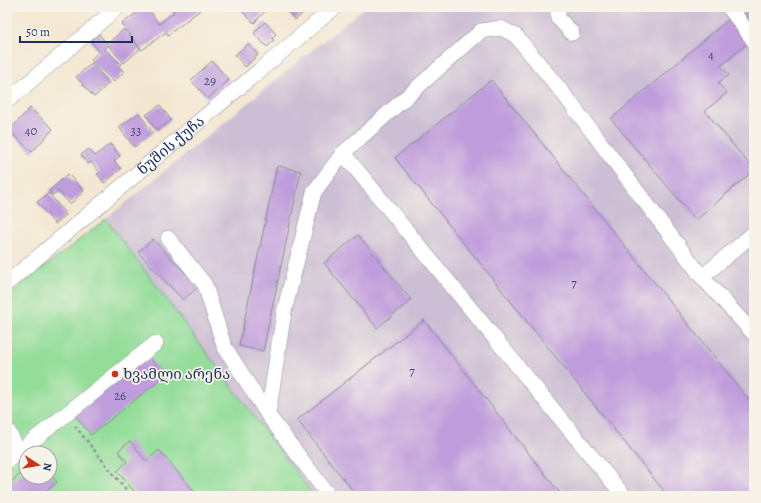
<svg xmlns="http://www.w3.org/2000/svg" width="761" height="503" font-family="Alegreya,'Noto Serif Georgian',serif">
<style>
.industrial{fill:#ccbed4}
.pitch{fill:#93dd99;stroke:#57867c;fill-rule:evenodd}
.building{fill:#bf9cdc}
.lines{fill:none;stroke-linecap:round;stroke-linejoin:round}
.minor-casing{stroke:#888b98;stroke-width:16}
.path{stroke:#888b98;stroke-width:2.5;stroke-dasharray:3 3;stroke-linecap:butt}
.minor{stroke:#fff;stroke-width:15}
.poi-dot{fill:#c8321e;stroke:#f7f3e8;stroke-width:1.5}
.labels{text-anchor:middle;stroke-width:3.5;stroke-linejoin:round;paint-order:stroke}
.number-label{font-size:13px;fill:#444a7e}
.street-label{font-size:15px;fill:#1b2f5e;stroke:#f7f3e8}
.poi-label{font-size:15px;fill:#1b2f5e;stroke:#f7f3e8;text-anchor:start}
</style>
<rect width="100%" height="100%" fill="#f7f3e8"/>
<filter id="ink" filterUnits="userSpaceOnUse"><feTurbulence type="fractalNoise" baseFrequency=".025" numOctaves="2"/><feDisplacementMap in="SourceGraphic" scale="8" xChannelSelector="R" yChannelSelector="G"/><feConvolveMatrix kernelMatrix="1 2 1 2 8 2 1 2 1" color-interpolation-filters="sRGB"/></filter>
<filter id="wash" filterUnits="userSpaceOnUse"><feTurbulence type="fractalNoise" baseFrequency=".012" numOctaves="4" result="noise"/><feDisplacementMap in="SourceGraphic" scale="16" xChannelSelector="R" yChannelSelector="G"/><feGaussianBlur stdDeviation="0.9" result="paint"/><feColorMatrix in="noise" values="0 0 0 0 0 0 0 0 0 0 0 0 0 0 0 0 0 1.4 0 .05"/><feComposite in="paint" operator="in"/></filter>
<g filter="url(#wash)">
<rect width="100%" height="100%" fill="#f4e7d2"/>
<path class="industrial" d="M365 7H754V496H314L106 219Z"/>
<path class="pitch" d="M106 219 314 496H7V296ZM26 453H50V477H26Z"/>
<g id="blocks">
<g class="building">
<path d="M144 7H147L159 24 174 12 170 7H204L168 35 166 32 142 50 122 24Z"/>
<path d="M238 7H269L254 23Z"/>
<path d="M283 7H310L295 20Z"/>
<path d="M741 7H754V25Z"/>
<path d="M729 19 749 42 721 66 729 75 718 83 727 93 705 111 754 170 696 220 611 119Z"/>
<path d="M265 22 276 34 272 38 274 40 267 47 254 33Z"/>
<path d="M124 29 140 49 124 63 108 45 104 48 121 64 118 66 124 72 114 82 91 60 99 51 90 41 99 34 107 44Z"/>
<path d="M248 44 258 55 245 67 235 55Z"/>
<path d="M212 61 229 80 208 99 191 80Z"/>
<path d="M92 63 109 83 94 97 76 77Z"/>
<path d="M491 80 754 406V496H668L395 158Z"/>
<path d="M160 105 171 120 157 131 146 115Z"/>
<path d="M30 108 53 129 32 152 9 131Z"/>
<path d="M139 113 153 133 134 147 119 127Z"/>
<path d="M110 144 120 156 114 161 121 169 104 183 97 174 100 172 91 162 88 164 81 155 89 149 95 156Z"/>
<path d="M277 166 301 171 263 351 239 346Z"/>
<path d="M68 174 84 191 70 204 58 191 53 195 49 191Z"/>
<path d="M49 193 66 215 55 224 37 202Z"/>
<path d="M358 235 411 300 377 328 324 263Z"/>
<path d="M153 239 198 287 183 300 138 252Z"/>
<path d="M424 320 562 496H357L297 420Z"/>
<path d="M148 356 165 376 91 435 75 415Z"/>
<path d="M130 441 146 461 159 450 198 496H138L117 471 127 462 118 451Z"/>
<path d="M26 470V477H50V474L57 482 40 496H7V485Z"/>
</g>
</g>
</g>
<g filter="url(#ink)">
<use href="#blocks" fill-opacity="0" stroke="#888b98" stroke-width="1"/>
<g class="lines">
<g class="minor-casing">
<g id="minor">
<path d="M558 7V18L572 33"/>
<path d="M729 7 754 41"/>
<path d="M7 101 118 7"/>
<path d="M343 153 624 496"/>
<path d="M168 238 205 285 224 346 268 415 329 496"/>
<path d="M702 277 754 233"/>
<path id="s1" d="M7 283 335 7"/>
<path d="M268 415 284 312 314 192 343 153 481 31 501 28 516 36 562 92 702 277 754 334"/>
<path d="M7 429 19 452"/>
<path d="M7 461 156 343"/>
</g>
</g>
<path class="path" d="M75 426 131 496"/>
<use href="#minor" class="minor"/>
</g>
</g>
<circle class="poi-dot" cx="115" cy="374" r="4"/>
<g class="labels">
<g class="number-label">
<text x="711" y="59">4</text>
<text x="210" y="85">29</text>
<text x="31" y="135">40</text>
<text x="136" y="135">33</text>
<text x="574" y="287">7</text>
<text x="412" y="375">7</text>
<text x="120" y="400">26</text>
</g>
<g class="street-label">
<text dy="5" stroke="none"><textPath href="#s1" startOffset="214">ნუშის ქუჩა</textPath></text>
</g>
<g class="poi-label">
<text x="123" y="379">ხვამლი არენა</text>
</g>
</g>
<rect width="761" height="503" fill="none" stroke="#f7f3e8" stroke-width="24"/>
<g transform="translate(38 465) rotate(102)"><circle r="19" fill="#f7f3e8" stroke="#9fa5b1"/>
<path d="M0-3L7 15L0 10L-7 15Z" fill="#c8321e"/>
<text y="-6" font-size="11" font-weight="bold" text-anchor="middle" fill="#1b2f5e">N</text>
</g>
<path d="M20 36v6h112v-6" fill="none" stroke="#1b2f5e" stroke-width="2"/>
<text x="26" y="36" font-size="12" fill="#1b2f5e" stroke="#f7f3e8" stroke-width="3" paint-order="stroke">50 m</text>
</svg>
